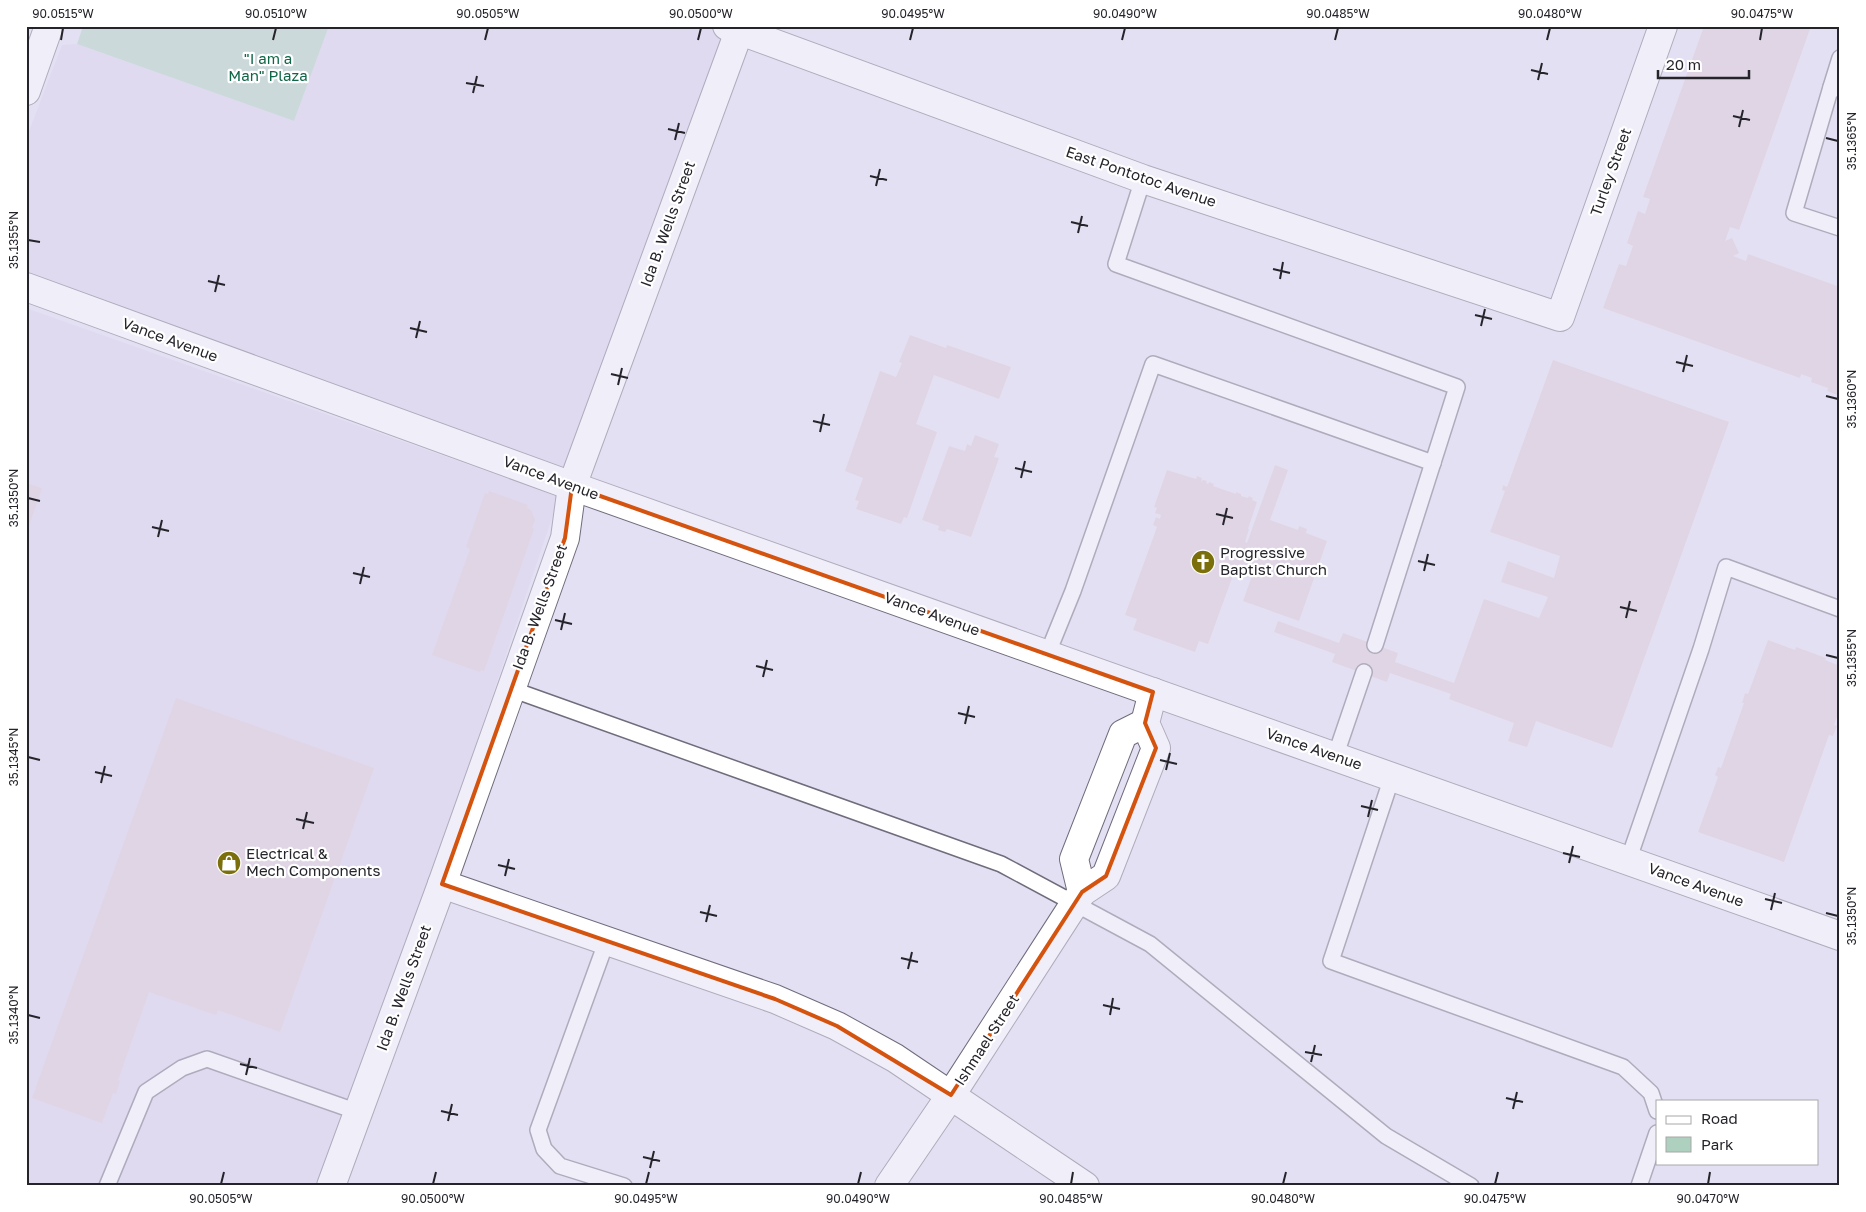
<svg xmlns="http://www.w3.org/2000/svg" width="1866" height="1212" font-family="'Golos Text',sans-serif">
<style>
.built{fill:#d9d3ed}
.green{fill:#aed1bf}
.building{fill:#dbc8d4}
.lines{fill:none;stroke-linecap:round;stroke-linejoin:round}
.lane-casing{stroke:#706c7c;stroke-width:18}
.street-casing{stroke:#706c7c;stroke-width:30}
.secondary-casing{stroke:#706c7c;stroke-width:30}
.lane{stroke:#fff;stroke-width:15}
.street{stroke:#fff;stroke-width:28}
.secondary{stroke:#fff;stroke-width:28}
.marked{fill:none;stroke:#d4540f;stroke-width:4;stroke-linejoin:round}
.ticks{fill:none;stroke:#25242b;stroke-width:2}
.labels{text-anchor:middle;stroke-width:4.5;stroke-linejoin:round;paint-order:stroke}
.park-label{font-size:15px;fill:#0e6647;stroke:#fff}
.street-label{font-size:15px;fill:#25242b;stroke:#fff}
.poi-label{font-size:15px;fill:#25242b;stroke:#fff;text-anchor:start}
.neatline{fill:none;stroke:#25242b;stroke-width:2}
.ticks-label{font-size:12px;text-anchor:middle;fill:#25242b}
</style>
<rect width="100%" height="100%" fill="#e4e0f3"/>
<g class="built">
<path d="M329 26H706L728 34 568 477 26 276V139L62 45 77 44 294 121Z"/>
<path d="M26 308 559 497 464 780 316 1186H26Z"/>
</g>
<path class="green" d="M83 26H329L294 121 77 44Z"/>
<g class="building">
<path d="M1704 26H1811L1739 230 1730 227 1725 241 1732 238 1739 253 1733 256 1746 261 1748 254 1840 287V396L1827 391 1828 388 1811 382 1812 378 1801 374 1800 378 1603 308 1619 264 1626 266 1633 246 1627 243 1638 211 1645 214 1650 199 1643 197Z"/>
<path d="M910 335 946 348 947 345 1011 367 999 399 934 375 916 424 937 432 907 518 904 517 901 524 856 509 859 501 855 500 863 478 845 471 880 371 896 377 902 363 899 362Z"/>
<path d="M1553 360 1729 422 1612 748 1536 721 1527 747 1508 741 1514 723 1449 699 1451 694 1390 673 1387 682 1332 662 1335 654 1274 632 1278 621 1339 643 1343 633 1398 653 1395 662 1454 683 1484 599 1539 618 1548 597 1501 582 1508 561 1554 578 1560 556 1490 532 1505 491 1502 490 1503 485 1507 487Z"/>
<path d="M975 435 999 444 994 457 999 458 971 537 947 529 945 532 938 530 939 526 922 520 949 446 965 451 967 444 971 446Z"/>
<path d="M1275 465 1288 470 1270 520 1298 530 1299 526 1307 529 1306 533 1327 541 1299 621 1243 601 1253 573 1236 567 1208 644 1199 641 1195 652 1133 630 1137 619 1125 615 1157 527 1153 525 1156 517 1160 519 1161 515 1155 513 1157 508 1154 507 1167 470 1196 479 1197 476 1202 478 1201 482 1203 480 1207 481 1206 483 1208 484 1209 482 1214 484 1213 486 1236 494V492L1241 494V496L1248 498 1249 496 1253 498 1252 500 1257 502 1248 529H1249L1245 542 1247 543Z"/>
<path d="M26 483 42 488 27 532H26Z"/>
<path d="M489 491 528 505 527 508 531 510 535 520 532 528 534 529 484 671 481 670 480 672 432 655 470 549 466 547 485 493 488 494Z"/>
<path d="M1768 640 1795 650 1796 647 1826 658 1825 660 1840 666V709L1834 725 1837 726 1833 736 1829 735 1784 862 1698 832 1718 777 1715 775 1718 767 1721 768 1744 703H1742L1745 693 1748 694Z"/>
<path d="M176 698 374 768 280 1032 218 1010 216 1015 149 992 118 1080 120 1081 116 1094 113 1093 102 1123 32 1098Z"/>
</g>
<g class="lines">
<g class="lane-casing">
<g id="lane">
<path d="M1831 87 1794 213 1840 228"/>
<path d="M1838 89 1831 87 1840 58"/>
<path d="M1143 179 1116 264 1457 387 1375 645"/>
<path d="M1047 655 1073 591 1153 364 1433 463"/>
<path d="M511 689 1001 864 1150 944 1386 1136 1471 1186"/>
<path d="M1335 757 1364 672"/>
<path d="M1392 777 1331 961 1623 1067 1651 1093 1657 1111"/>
<path d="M1628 861 1701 649 1726 567 1840 609"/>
<path d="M607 940 538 1130 544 1149 560 1166 624 1186"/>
<path d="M107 1186 146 1092 182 1068 207 1059 358 1112"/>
<path d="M1639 1186 1657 1133"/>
</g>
</g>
<g class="street-casing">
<g id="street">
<path d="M727 26 1143 179 1560 317 1663 26"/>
<path d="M26 91 49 26"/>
<path d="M442 884 775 999 837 1026 895 1058 1085 1186"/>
<path d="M1082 892 1074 859 1123 734 1145 723"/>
<path d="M331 1186 442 884 565 538 572 486 741 26"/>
<path d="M889 1186 951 1095 1082 892 1106 876 1156 748 1145 723 1153 692"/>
</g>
</g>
<g class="secondary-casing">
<path id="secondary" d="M26 287 572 486 1840 936"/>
</g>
<use href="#lane" class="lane"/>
<use href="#street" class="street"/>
<use href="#secondary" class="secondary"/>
</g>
<path d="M0 0H1866V1212H0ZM572 486 1153 692 1145 723 1156 748 1106 876 1082 892 951 1095 837 1026 775 999 442 884 565 538Z" fill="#e4e0f3" fill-opacity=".55" fill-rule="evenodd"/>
<path class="marked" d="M572 486 1153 692 1145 723 1156 748 1106 876 1082 892 951 1095 837 1026 775 999 442 884 565 538Z"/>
<path class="ticks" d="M61 40 63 28M273 40 276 28M485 40 488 28M698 40 701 28M910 40 913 28M1122 40 1125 28M1335 40 1338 28M1547 40 1550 28M1760 40 1762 28M1531 70 1548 74M1538 80 1542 63M466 83 484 86M473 93 477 76M1733 116 1750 120M1739 127 1743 110M668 129 685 133M1826 138 1838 141M675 140 679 123M870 176 887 180M876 186 880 169M1071 222 1088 226M1078 233 1082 216M28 240 40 242M1273 269 1290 273M1280 279 1283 262M208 281 225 285M215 292 219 275M1475 315 1492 319M1481 326 1485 309M410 328 427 332M416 338 420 321M1676 362 1693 366M1683 372 1687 355M611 374 628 378M618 385 622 368M1826 396 1838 399M813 421 830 425M820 432 824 414M1015 468 1032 472M1021 478 1025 461M28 498 40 501M1216 514 1233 518M1223 525 1227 508M152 527 169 531M158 537 162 520M1418 561 1435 565M1424 571 1428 554M353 573 370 577M360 584 364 567M1620 607 1637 611M1626 618 1630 601M555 620 572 624M561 630 565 613M1826 655 1838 658M756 666 773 670M763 677 767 660M958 713 975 717M965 724 969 706M28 757 40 760M1160 760 1177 764M1166 770 1170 753M95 772 112 776M101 783 105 766M1361 806 1378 810M1368 817 1372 800M296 819 314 823M303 829 307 812M1563 853 1580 857M1569 863 1573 846M498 865 515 869M505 876 509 859M1765 899 1782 903M1771 910 1775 893M700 912 717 916M1826 913 1838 916M706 922 710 905M901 958 918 962M908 969 912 952M1103 1005 1120 1009M28 1015 40 1018M1110 1015 1113 998M1305 1052 1322 1055M1311 1062 1315 1045M240 1064 257 1068M246 1075 250 1058M1506 1098 1523 1102M1513 1109 1517 1092M441 1111 458 1115M448 1121 452 1104M643 1157 660 1161M650 1168 654 1151M221 1184 224 1172M433 1184 436 1172M646 1184 649 1172M858 1184 861 1172M1071 1184 1073 1172M1283 1184 1286 1172M1495 1184 1498 1172M1708 1184 1710 1172"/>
<defs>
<g id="church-disc" transform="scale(1.25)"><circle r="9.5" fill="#7b6f0c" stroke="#fff"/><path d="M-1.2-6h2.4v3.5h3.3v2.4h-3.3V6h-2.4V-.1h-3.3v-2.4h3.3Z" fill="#fff"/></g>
<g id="shop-disc" transform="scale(1.25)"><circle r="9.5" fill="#7b6f0c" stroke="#fff"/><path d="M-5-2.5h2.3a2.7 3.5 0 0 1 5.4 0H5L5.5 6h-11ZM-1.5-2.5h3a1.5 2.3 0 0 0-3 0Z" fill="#fff"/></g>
</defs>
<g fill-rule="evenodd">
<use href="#church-disc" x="1203" y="562"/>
<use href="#shop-disc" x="229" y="863"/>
</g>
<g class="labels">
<g class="park-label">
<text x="268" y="64">"I am a<tspan x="268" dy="17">Man" Plaza</tspan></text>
</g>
<g class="street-label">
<text transform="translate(1611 172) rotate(-70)" y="5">Turley Street</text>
<text transform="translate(1141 177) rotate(19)" y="5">East Pontotoc Avenue</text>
<text transform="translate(668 224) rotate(-70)" y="5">Ida B. Wells Street</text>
<text transform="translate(170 340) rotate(20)" y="5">Vance Avenue</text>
<text transform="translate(551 478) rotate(20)" y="5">Vance Avenue</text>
<text transform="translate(540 607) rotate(-70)" y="5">Ida B. Wells Street</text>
<text transform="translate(932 614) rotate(20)" y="5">Vance Avenue</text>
<text transform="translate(1314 749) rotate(19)" y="5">Vance Avenue</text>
<text transform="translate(1696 885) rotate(20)" y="5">Vance Avenue</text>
<text transform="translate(404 988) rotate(-70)" y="5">Ida B. Wells Street</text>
<text transform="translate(987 1040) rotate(-57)" y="5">Ishmael Street</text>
</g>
<g class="poi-label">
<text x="1220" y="558">Progressive<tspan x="1220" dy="17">Baptist Church</tspan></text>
<text x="246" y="859">Electrical &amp;<tspan x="246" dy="17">Mech Components</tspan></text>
</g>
</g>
<rect width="1866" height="1212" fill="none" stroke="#ffffff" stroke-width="55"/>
<rect x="1656" y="1100" width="162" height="65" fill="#ffffff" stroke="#a8a7aa"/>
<rect x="1666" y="1116" width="25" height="8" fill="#ffffff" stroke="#a8a7aa"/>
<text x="1701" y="1124" font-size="15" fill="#25242b">Road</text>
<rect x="1666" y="1137" width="25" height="15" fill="#aed1bf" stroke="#a8a7aa"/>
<text x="1701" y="1150" font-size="15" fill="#25242b">Park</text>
<path d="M1658 70v8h91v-8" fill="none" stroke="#25242b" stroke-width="2.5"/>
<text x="1666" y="70" font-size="15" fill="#25242b" stroke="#ffffff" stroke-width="4" paint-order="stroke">20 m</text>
<rect x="28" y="28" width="1810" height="1156" class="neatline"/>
<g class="ticks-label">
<text x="63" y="18">90.0515°W</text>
<text x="276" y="18">90.0510°W</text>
<text x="488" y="18">90.0505°W</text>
<text x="701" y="18">90.0500°W</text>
<text x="913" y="18">90.0495°W</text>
<text x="1125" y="18">90.0490°W</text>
<text x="1338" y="18">90.0485°W</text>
<text x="1550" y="18">90.0480°W</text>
<text x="1762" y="18">90.0475°W</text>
<text transform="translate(1852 141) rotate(-90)" y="4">35.1365°N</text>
<text transform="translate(14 240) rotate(-90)" y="4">35.1355°N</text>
<text transform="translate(1852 399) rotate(-90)" y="4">35.1360°N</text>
<text transform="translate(14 498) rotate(-90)" y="4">35.1350°N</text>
<text transform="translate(1852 658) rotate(-90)" y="4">35.1355°N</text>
<text transform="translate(14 757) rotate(-90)" y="4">35.1345°N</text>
<text transform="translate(1852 916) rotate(-90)" y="4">35.1350°N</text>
<text transform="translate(14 1015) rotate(-90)" y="4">35.1340°N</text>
<text x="221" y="1203">90.0505°W</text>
<text x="433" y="1203">90.0500°W</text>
<text x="646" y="1203">90.0495°W</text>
<text x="858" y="1203">90.0490°W</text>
<text x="1071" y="1203">90.0485°W</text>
<text x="1283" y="1203">90.0480°W</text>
<text x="1495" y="1203">90.0475°W</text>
<text x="1708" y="1203">90.0470°W</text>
</g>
</svg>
